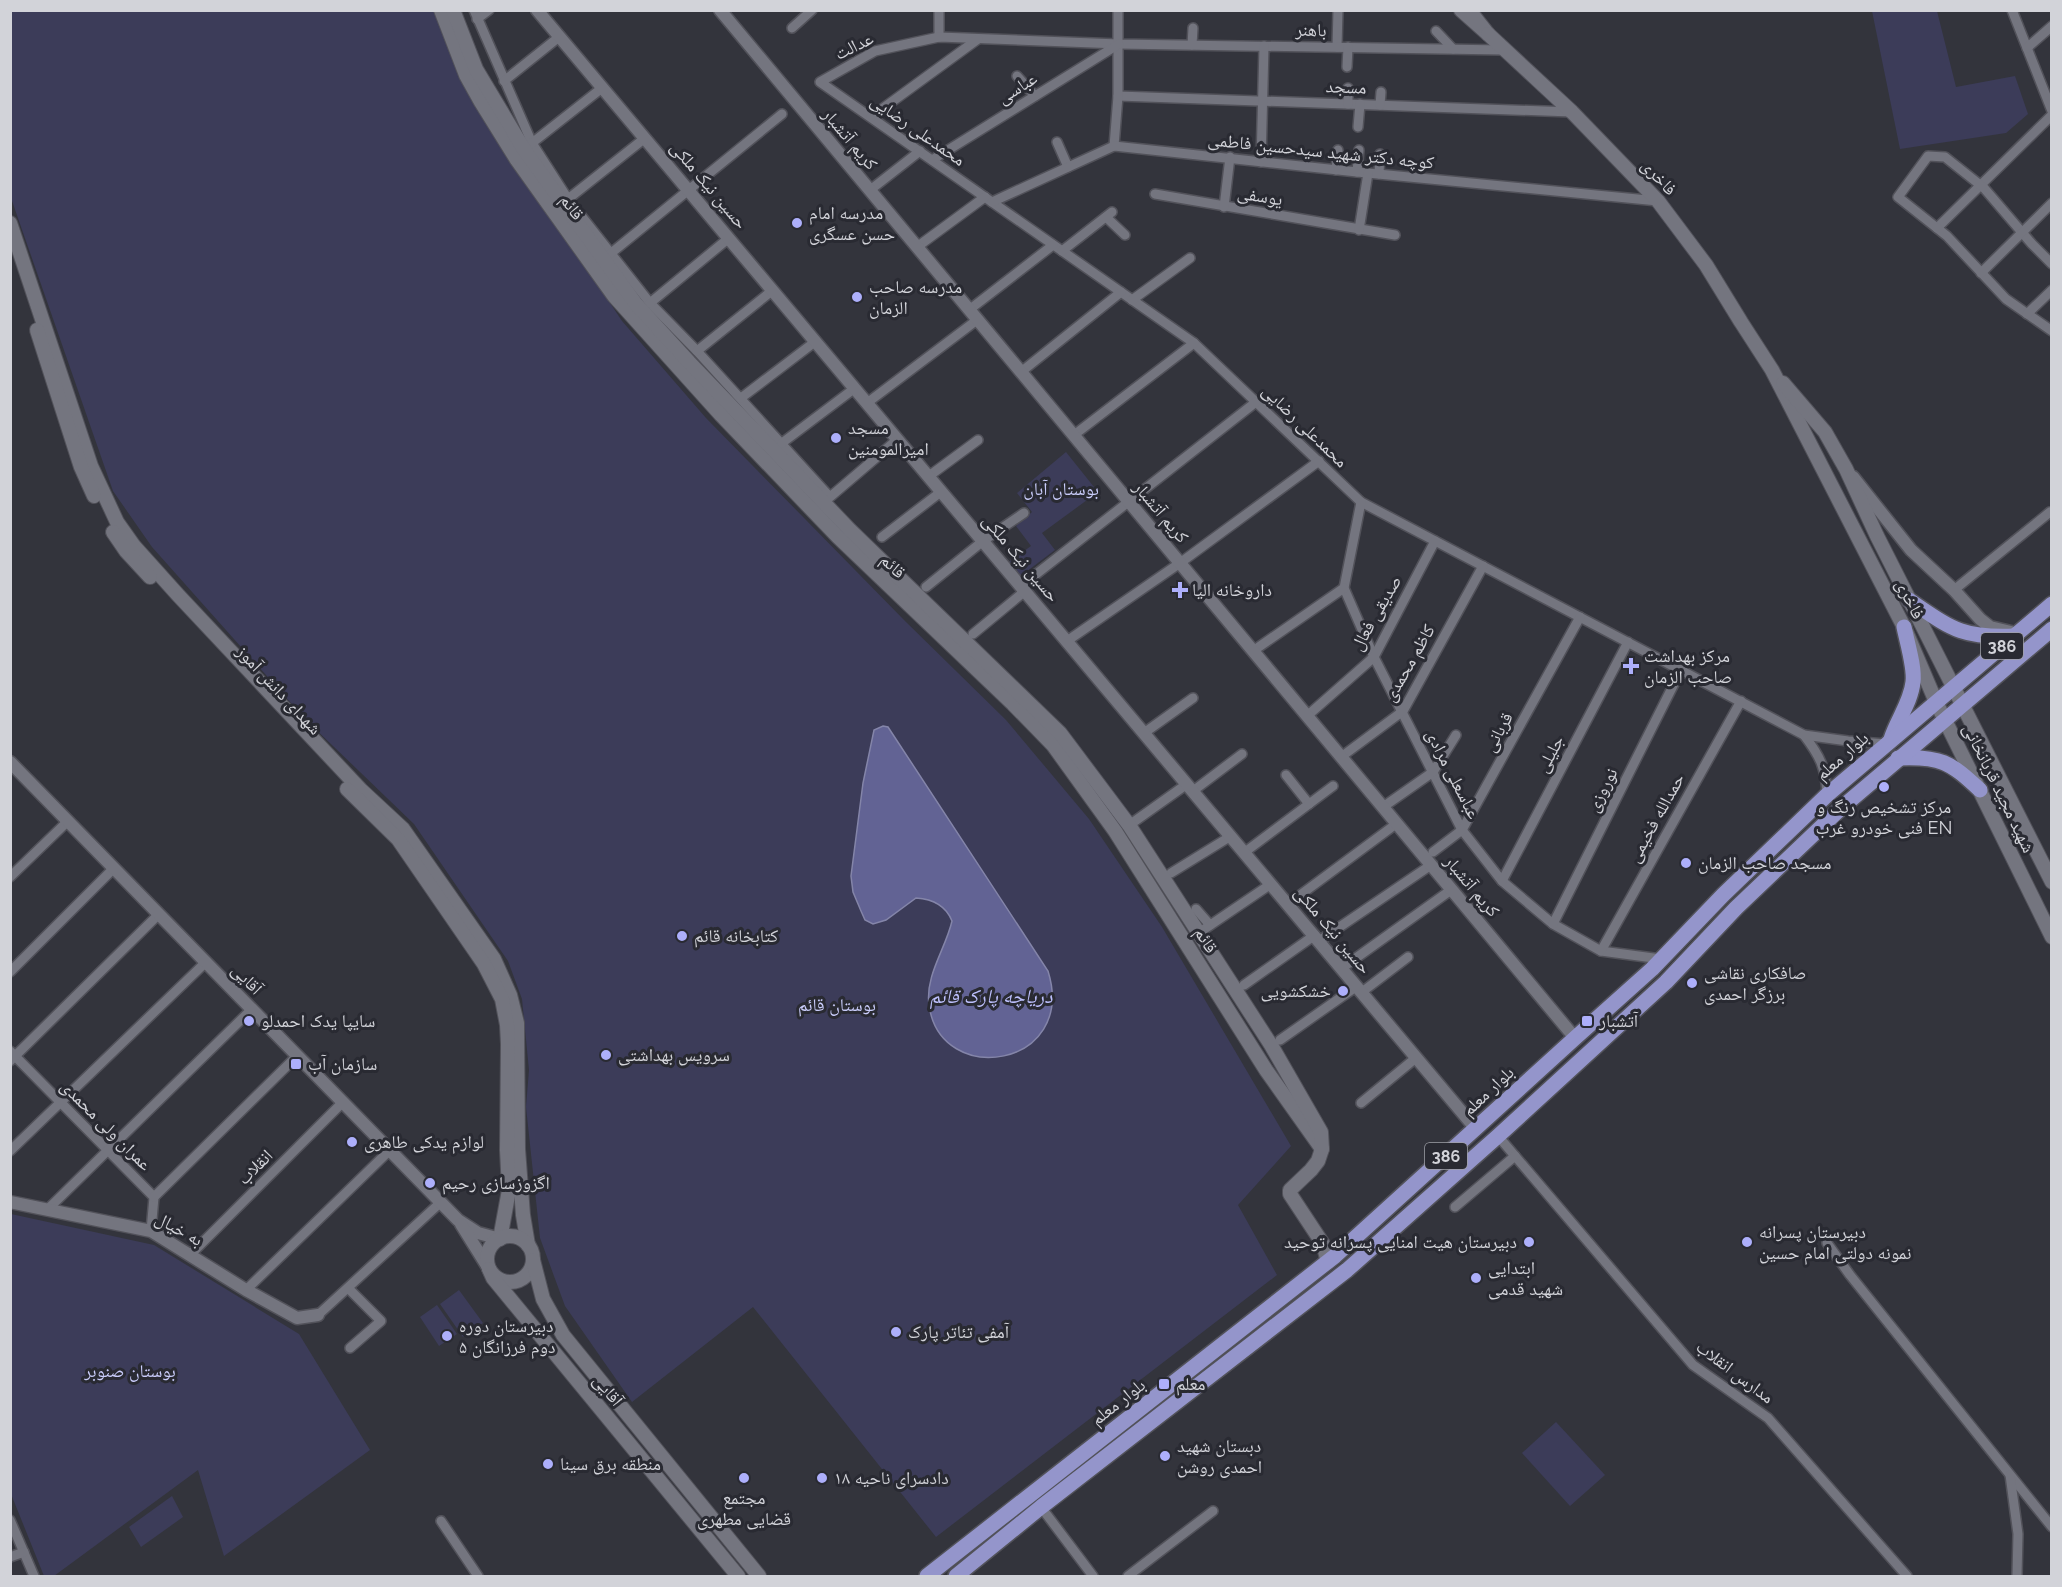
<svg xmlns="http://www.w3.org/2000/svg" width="2062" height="1587" font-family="Raleway,'Noto Naskh Arabic',sans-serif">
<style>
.green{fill:#3c3c59}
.water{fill:#626394;stroke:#8485a9;stroke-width:1.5}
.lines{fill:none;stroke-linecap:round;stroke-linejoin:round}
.minor-casing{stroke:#52525a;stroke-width:12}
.tertiary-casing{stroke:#52525a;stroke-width:15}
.secondary-casing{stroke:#52525a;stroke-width:16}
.primary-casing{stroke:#52525a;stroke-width:18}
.minor{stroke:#74757f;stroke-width:9}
.tertiary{stroke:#74757f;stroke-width:12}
.secondary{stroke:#74757f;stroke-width:14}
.primary{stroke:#9495cb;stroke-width:15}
.poi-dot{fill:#adaffb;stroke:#292a32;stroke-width:2}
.labels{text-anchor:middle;stroke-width:6;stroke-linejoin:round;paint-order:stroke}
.shield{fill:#292a32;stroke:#9fa0a7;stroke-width:1.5}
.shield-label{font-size:16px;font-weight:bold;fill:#d2d3d9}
.street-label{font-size:18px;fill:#d2d3d9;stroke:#292a32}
.poi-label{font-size:18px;fill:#d2d3d9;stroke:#292a32;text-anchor:start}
.park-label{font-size:18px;fill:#cacdfb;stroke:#292a32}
.water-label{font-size:20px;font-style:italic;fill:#bcbffc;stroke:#292a32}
</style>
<rect width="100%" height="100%" fill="#33343c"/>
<g class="green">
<path d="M10 11H436L470 92 622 321 706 418 905 621 1006 720 1089 819 1162 927 1291 1146 1238 1205 1277 1275 936 1537 753 1307 632 1402 565 1306 540 1238 526 1107 529 1070 522 999 508 961 414 824 306 720 152 547 113 491 11 198Z"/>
<path d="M1872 11H1937L1956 87 2015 76 2028 114 2006 133 1900 149Z"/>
<path d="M1066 452 1098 492 1042 533 1055 550 1018 578 1006 564 1031 546 1016 526 1032 512 1017 493Z"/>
<path d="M11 1214 154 1245 299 1334 370 1450 224 1556 198 1470 54 1576H44L11 1494Z"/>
<path d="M459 1290 483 1323 463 1337 440 1304Z"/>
<path d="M437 1305 457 1334 439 1346 420 1317Z"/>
<path d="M1556 1422 1605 1475 1570 1506 1522 1453Z"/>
<path d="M172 1496 183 1517 141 1547 129 1527Z"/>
</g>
<path class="water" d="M883 726 888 727 1048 971C1078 1068 940 1089 929 1005 925 975 946 948 952 921 946 906 932 899 916 898L886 920 873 924 865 920 861 911 853 892 851 876 863 783 874 730Z"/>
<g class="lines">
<g class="minor-casing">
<g id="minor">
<path d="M474 10 532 143 568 199 650 303 697 351 830 497 898 439"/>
<path d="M2012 10 2052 111"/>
<path d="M477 19 489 10"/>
<path d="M792 28 812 10"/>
<path d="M1436 31 1453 49"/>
<path d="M939 37V10"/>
<path d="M1192 45 1193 28"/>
<path d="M1337 47 1338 10"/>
<path d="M2027 48 2052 26"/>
<path d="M1503 50 1119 44 939 37 875 51 820 82 1194 343 1361 502 1804 735 1848 741 1886 744"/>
<path d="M1347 67 1348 47"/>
<path d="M1017 76 1035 96"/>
<path d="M504 81 559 37"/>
<path d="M1118 96 1572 112"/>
<path d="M1348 104V88"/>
<path d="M1380 105 1381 92"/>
<path d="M871 117 978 39"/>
<path d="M1358 127 1360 104"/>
<path d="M1057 142 1068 167"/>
<path d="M532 143 602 88"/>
<path d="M1114 146 1118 96V10"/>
<path d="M932 160 1119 44"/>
<path d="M1261 162 1264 46"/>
<path d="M1336 170 1338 150"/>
<path d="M1357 172 1359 150"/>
<path d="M1379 174 1380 154"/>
<path d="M874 187 920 151"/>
<path d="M1155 194 1395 235"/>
<path d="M568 199 645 138"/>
<path d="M992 202 1114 146 1357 172 1658 201"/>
<path d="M1224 207 1230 157"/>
<path d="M1106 217 1125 235"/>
<path d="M1937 228 2052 115"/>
<path d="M1359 230 1368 173"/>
<path d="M921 244 985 197"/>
<path d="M1062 251 1112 212"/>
<path d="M610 254 782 114"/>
<path d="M2052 264 2032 244 1984 188 1945 157 1928 156 1898 197 1947 236 2006 299 2052 331"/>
<path d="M1981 273 2052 203"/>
<path d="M1132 300 1190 258"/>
<path d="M650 303 729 238"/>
<path d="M969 310 1053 245"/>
<path d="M2027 314 2052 290"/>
<path d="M697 351 773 290"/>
<path d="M1021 372 1121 292"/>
<path d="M741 398 816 341"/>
<path d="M867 403 977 320"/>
<path d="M1074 435 1194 343"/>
<path d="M782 443 855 388"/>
<path d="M929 476 978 440"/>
<path d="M1361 502 1344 588 1374 657 1462 830 1502 881 1553 924 1601 951 1661 959"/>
<path d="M882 537 942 491"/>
<path d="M1021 586 1256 402"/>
<path d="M926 587 983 541 1024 513"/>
<path d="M1954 590 2050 512 2052 514"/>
<path d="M973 634 1025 591"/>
<path d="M1067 641 1180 563 1319 461"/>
<path d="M1253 651 1344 588"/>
<path d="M1307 716 1374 657 1435 541"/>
<path d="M1144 733 1193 698"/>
<path d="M1804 735C1820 756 1826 768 1827 795"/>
<path d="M1341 757 1403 711 1483 566"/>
<path d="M1286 775 1309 804"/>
<path d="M1193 791 1242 754"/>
<path d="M1383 807 1433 772 1456 735"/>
<path d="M1135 821 1187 784"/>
<path d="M1245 852 1333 786"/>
<path d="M1433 852 1462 830 1580 617"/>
<path d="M1171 873 1231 836"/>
<path d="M10 877 68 821"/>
<path d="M1502 881 1628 642"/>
<path d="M1288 904 1396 824"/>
<path d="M1196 909 1210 925"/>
<path d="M1553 924 1681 670"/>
<path d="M1203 930 1271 884"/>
<path d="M1319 941 1431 865"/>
<path d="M1601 951 1741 701"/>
<path d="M1342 968 1451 890"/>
<path d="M10 972 114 868"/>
<path d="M1244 985 1315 935"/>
<path d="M1362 992 1408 957"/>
<path d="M1280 1040 1357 986"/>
<path d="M10 1051 154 1197 151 1231"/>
<path d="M10 1061 159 914"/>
<path d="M1361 1103 1417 1057"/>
<path d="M1498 1136 1693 1365 1768 1418 1907 1576"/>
<path d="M10 1151 206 962"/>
<path d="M154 1197 297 1056"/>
<path d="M1455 1207 1515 1156"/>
<path d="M49 1208 252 1009"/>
<path d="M1827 1243 1850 1275 2052 1527"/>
<path d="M190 1255 343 1102"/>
<path d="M348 1288 381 1321 350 1348"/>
<path d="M246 1290 390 1150"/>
<path d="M318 1315 441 1202"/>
<path d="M2010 1475 2018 1534 2017 1576"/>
<path d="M1041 1507 1093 1576"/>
<path d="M10 1520 34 1576"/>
<path d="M441 1521 478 1576"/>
<path d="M10 1557 24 1552"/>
<path d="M1128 1576 1213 1511"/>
</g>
</g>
<g class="tertiary-casing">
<g id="tertiary">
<path d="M537 10 1476 1129"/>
<path d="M720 10 1575 1038"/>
<path d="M1853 477 1911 550 1954 590 1980 619 1990 627 2011 632"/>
<path d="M10 762 458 1220 478 1233 500 1239"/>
<path d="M10 1202 151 1231 246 1290 297 1318 318 1315"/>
<path d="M461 1224 489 1269"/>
</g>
</g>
<g class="secondary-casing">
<g id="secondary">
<path d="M441 10 466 75 481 102 517 160 614 296 721 415 838 537 1013 704 1053 745 1115 831 1266 1070 1322 1149"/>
<path d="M453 10 476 69 525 151 636 304 689 362 850 530 1060 733 1129 825 1271 1045 1321 1132 1322 1149 1318 1161 1311 1170 1290 1190V1194L1323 1244 1328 1262"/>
<path d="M1461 10 1488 34 1469 10"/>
<path d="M1488 34 1572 112 1658 201 1706 265 1741 322 1772 370 1904 627 1936 702 2052 937"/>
<path d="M10 223 91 466 117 522 134 546 178 595 361 790 403 829 494 959 510 995 517 1023 518 1149 523 1215 528 1245"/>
<path d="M37 330 81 467 94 496"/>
<path d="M1783 383 1825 432 1846 469 1877 536 2052 882"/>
<path d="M113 532 126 551 150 577"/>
<path d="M347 789 398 839 484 964 502 999 507 1025 508 1044 507 1150 509 1190 500 1239"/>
<circle cx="510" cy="1259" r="23"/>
<path d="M533 1260 543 1299 563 1335 759 1576"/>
<path d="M489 1269 493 1278 738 1576"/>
</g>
</g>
<g class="primary-casing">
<g id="primary">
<path d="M1909 600C1952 629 1961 638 2014 636"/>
<path d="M1891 739C1897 720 1911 702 1913 682 1915 668 1907 642 1904 627"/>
<path d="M1898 758C1941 756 1950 762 1980 790"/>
<path d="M927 1576 1335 1256 1575 1038 1652 969 1723 895 1827 795 2052 604"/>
<path d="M956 1576 1041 1507 1347 1270 1498 1136 1666 982 1736 908 1840 809 2052 629"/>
</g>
</g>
<use href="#minor" class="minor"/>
<use href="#tertiary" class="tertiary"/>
<use href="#secondary" class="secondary"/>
<use href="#primary" class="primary"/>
</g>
<g class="poi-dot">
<circle cx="797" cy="223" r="6"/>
<circle cx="857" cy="297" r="6"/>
<circle cx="836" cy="438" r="6"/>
<path d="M1177 581h6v6h6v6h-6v6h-6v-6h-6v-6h6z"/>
<path d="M1628 657h6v6h6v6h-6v6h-6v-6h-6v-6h6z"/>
<circle cx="1884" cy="787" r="6"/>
<circle cx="1686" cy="863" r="6"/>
<circle cx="682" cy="936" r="6"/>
<circle cx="1692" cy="983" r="6"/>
<circle cx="1343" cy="991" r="6"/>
<circle cx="249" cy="1021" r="6"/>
<rect x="1581" y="1015" width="12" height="12" rx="3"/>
<circle cx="606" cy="1055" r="6"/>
<rect x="290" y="1058" width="12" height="12" rx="3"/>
<circle cx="352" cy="1142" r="6"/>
<circle cx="430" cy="1183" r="6"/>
<circle cx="1529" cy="1242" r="6"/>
<circle cx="1747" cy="1242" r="6"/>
<circle cx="1476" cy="1278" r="6"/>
<circle cx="896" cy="1332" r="6"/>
<circle cx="447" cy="1336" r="6"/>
<rect x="1158" y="1378" width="12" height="12" rx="3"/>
<circle cx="1165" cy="1456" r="6"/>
<circle cx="548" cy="1464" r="6"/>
<circle cx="744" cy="1478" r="6"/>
<circle cx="822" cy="1478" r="6"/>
</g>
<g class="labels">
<g class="shield">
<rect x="1981" y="633" width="42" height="26" rx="4.5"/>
<rect x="1425" y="1143" width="42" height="26" rx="4.5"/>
</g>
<g class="shield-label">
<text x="2002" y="652">386</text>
<text x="1446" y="1162">386</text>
</g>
<g class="street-label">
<text transform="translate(1311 30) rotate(1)" y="6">باهنر</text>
<text transform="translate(854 46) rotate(-26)" y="6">عدالت</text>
<text transform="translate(1346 87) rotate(2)" y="6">مسجد</text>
<text transform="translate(1017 88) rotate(-32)" y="6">عباسی</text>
<text transform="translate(918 130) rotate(35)" y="6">محمدعلی رضایی</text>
<text transform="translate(850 139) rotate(50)" y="6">کریم آتشبار</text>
<text transform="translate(1321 151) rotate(6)" y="6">کوچه دکتر شهید سیدحسین فاطمی</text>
<text transform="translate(1659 177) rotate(47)" y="6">فاخری</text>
<text transform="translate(709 185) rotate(50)" y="6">حسین نیک ملکی</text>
<text transform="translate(1260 196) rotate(9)" y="6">یوسفی</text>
<text transform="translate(572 207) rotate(54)" y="6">قائم</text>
<text transform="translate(1305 426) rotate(44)" y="6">محمدعلی رضایی</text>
<text transform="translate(1161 512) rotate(50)" y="6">کریم آتشبار</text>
<text transform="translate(1021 558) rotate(50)" y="6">حسین نیک ملکی</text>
<text transform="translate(893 566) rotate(43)" y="6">قائم</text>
<text transform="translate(1910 599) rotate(63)" y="6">فاخری</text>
<text transform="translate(1376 613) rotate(-60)" y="6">صدیقی فعال</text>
<text transform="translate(1409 663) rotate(-60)" y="6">کاظم محمدی</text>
<text transform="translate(279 690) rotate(47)" y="6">شهدای دانش آموز</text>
<text transform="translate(1498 732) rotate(-61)" y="6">قربانی</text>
<text transform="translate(1550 754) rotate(-62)" y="6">جلیلی</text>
<text transform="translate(1842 756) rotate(-41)" y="6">بلوار معلم</text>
<text transform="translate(1453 774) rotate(63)" y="6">عباسعلی مرادی</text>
<text transform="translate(1999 788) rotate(64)" y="6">شهید مجید قربانخانی</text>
<text transform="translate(1602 790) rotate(-63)" y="6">نوروزی</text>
<text transform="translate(1656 818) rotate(-61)" y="6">حمدالله فخیمی</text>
<text transform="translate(1472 886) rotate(50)" y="6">کریم آتشبار</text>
<text transform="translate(1333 930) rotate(50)" y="6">حسین نیک ملکی</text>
<text transform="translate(1206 940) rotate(58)" y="6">قائم</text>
<text transform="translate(247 979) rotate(46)" y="6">آقایی</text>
<text transform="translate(1488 1091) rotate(-43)" y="6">بلوار معلم</text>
<text transform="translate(106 1125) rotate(45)" y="6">عمران ولی محمدی</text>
<text transform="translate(255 1167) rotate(-45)" y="6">انقلاب</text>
<text transform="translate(179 1229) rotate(29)" y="6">به خیال</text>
<text transform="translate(1735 1372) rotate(37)" y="6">مدارس انقلاب</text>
<text transform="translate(608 1390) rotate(51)" y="6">آقایی</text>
<text transform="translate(1118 1402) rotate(-38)" y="6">بلوار معلم</text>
</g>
<g class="poi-label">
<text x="809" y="219">مدرسه امام<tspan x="809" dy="21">حسن عسگری</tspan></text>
<text x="869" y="293">مدرسه صاحب<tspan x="869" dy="21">الزمان</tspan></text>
<text x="848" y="434">مسجد<tspan x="848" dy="21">امیرالمومنین</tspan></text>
<text x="1192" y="596">داروخانه الیا</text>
<text x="1644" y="662">مرکز بهداشت<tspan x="1644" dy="21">صاحب الزمان</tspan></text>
<text x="1884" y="813" text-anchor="middle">مرکز تشخیص رنگ و<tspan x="1884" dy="21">فنی خودرو غرب EN</tspan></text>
<text x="1698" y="869">مسجد صاحب الزمان</text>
<text x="694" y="942">کتابخانه قائم</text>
<text x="1704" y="979">صافکاری نقاشی<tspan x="1704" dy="21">برزگر احمدی</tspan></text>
<text x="1331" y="997" text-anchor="end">خشکشویی</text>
<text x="261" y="1027">سایپا یدک احمدلو</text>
<text x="1599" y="1027">آتشبار</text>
<text x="618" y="1061">سرویس بهداشتی</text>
<text x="308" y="1070">سازمان آب</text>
<text x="364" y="1148">لوازم یدکی طاهری</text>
<text x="442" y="1189">اگزوزسازی رحیم</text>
<text x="1759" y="1238">دبیرستان پسرانه<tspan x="1759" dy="21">نمونه دولتی امام حسین</tspan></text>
<text x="1517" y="1248" text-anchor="end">دبیرستان هیت امنایی پسرانه توحید</text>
<text x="1488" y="1274">ابتدایی<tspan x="1488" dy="21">شهید قدمی</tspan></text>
<text x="459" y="1332">دبیرستان دوره<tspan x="459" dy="21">دوم فرزانگان ۵</tspan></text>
<text x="908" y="1338">آمفی تئاتر پارک</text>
<text x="1176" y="1390">معلم</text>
<text x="1177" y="1452">دبستان شهید<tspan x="1177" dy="21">احمدی روشن</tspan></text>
<text x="560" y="1470">منطقه برق سینا</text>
<text x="834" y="1484">دادسرای ناحیه ۱۸</text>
<text x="744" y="1504" text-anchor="middle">مجتمع<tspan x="744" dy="21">قضایی مطهری</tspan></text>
</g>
<g class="park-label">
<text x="1061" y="495">بوستان آبان</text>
<text x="837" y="1011">بوستان قائم</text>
<text x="130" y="1377">بوستان صنوبر</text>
</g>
<g class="water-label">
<text x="991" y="1003">دریاچه پارک قائم</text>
</g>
</g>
<rect width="2062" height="1587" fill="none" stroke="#d2d3d9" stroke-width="24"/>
</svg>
